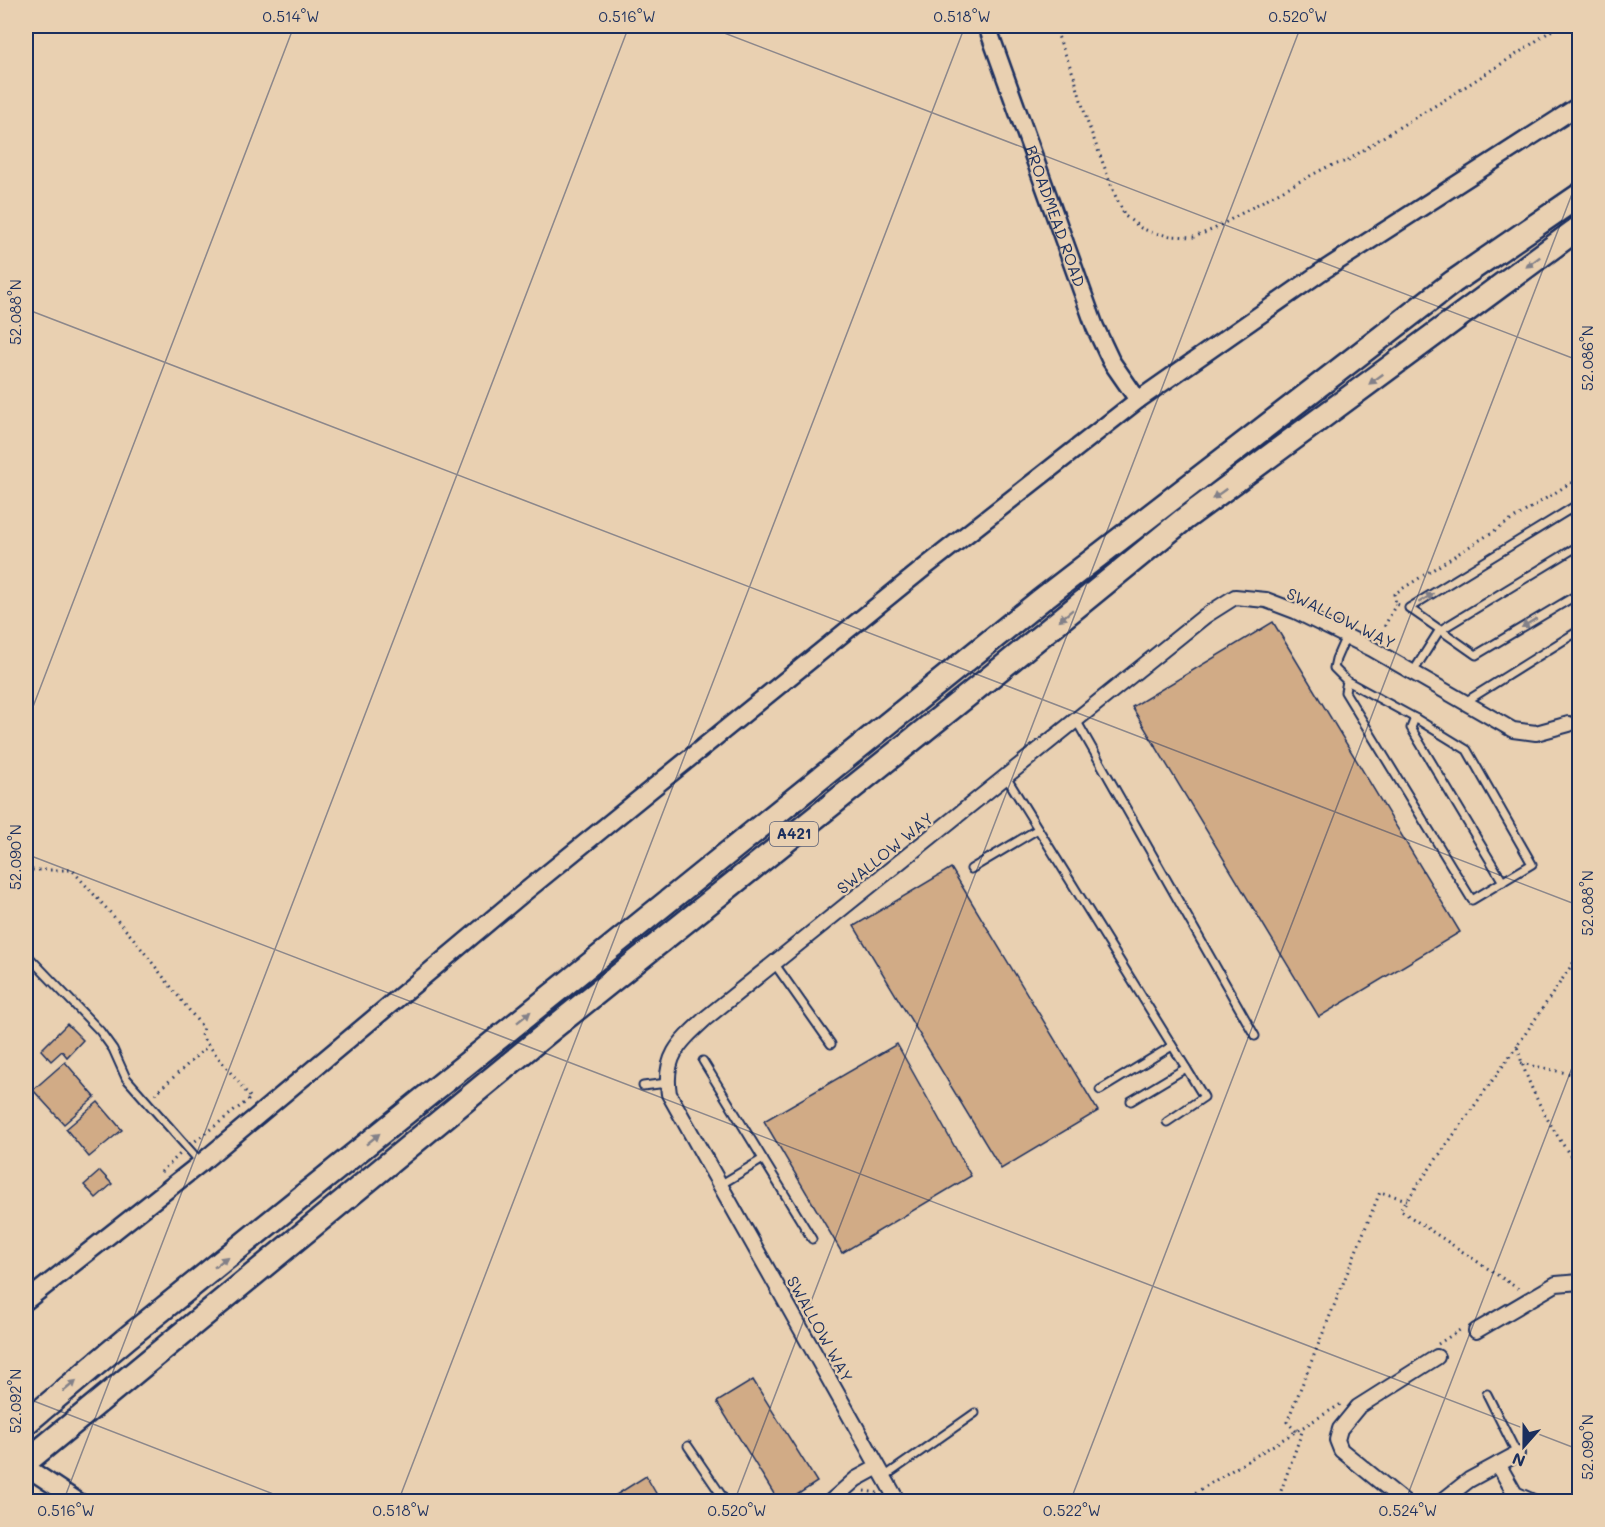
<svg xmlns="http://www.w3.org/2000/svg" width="1605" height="1527" font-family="Mali,sans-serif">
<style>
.building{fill:#d1ab86;stroke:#1b2f5e;stroke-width:1.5}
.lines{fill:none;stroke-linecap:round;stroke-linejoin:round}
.service-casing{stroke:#1b2f5e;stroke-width:11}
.minor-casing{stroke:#1b2f5e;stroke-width:18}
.tertiary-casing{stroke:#1b2f5e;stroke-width:21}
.trunk-casing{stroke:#1b2f5e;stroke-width:27}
.path{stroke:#1b2f5e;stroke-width:3;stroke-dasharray:1.5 4.5;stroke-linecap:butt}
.service{stroke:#e9d0b1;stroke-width:7}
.minor{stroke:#e9d0b1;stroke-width:14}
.tertiary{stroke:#e9d0b1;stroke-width:16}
.trunk{stroke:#e9d0b1;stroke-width:22}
.oneway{fill:#828088}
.ticks{fill:none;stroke:#1b2f5e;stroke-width:1.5;stroke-opacity:0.45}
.labels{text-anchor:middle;stroke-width:4.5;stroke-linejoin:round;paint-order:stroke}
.shield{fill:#e9d0b1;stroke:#595f77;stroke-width:1.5}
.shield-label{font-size:15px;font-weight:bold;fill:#1b2f5e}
.street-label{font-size:16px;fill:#1b2f5e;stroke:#e9d0b1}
.neatline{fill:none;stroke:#1b2f5e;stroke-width:2}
.ticks-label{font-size:15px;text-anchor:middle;fill:#1b2f5e}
</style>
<rect width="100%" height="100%" fill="#e9d0b1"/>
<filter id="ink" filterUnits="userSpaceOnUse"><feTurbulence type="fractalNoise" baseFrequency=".0167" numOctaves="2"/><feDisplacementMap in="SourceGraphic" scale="12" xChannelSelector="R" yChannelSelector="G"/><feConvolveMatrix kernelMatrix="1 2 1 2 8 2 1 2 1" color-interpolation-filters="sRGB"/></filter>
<g filter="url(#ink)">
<g class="building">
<path d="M1273 622 1460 932 1319 1017 1132 707Z"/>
<path d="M951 868 1098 1111 1001 1169 854 926Z"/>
<path d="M67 1024 83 1040 67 1057 62 1051 51 1061 41 1050Z"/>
<path d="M897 1044 971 1176 842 1253 764 1121Z"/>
<path d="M65 1062 95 1097 64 1124 33 1090Z"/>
<path d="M98 1102 122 1130 89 1157 66 1129Z"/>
<path d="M100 1171 112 1184 96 1198 84 1185Z"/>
<path d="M753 1380 817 1482 786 1502H779L717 1402Z"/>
<path d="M646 1476 661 1502H621L616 1495Z"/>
</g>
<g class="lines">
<g class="service-casing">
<g id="service">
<path d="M1580 503 1409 608 1476 655 1580 593"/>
<path d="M1346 636 1336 659 1334 668 1347 681 1415 718 1467 750 1532 864 1472 900 1345 692 1347 681"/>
<path d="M1413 672 1439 631 1580 545"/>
<path d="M1465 702 1580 630"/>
<path d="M1415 718 1411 728 1503 882"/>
<path d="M1076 720 1255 1036"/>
<path d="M1006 777 1204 1097 1167 1122"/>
<path d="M971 869 1038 829"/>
<path d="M29 957 100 1031 113 1049 126 1078 201 1163"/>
<path d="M774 963 831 1044"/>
<path d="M703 1061 812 1239"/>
<path d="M643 1086 667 1083"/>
<path d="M1100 1090 1172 1046"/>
<path d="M1131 1101 1186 1068"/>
<path d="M720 1185 763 1159"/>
<path d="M1487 1394 1517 1454"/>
<path d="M688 1446 726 1502"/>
<path d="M884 1477 975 1413"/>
</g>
</g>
<g class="minor-casing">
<g id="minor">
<path d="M1476 1331 1556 1284 1580 1282"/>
<path d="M1498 1464 1515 1494 1533 1502"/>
<path d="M830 1502 856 1479 878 1467"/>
<path d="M898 1502 669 1094C663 1056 680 1042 706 1018L1205 616 1235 597 1266 600 1295 611 1372 649 1513 730 1536 733 1569 724"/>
<path d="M1405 1502 1341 1450 1337 1440 1340 1429 1358 1407 1437 1357"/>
<path d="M1441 1502 1469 1480 1517 1454"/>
</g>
</g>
<g class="tertiary-casing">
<g id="tertiary">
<path id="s1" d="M987 26 1095 327 1111 361 1138 400"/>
<path d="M26 1301 201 1163 521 895 925 567 1138 400 1321 272 1580 105"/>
<path d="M26 1467 79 1502"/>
</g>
</g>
<g class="trunk-casing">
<g id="trunk">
<path d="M26 1423 127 1338 1041 600 1453 282 1580 195"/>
<path d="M26 1462 553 1028 977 688 1183 520 1580 227"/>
</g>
</g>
<g class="path">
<path d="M1054 26 1074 76 1087 121 1115 195 1125 216 1141 228 1153 233 1171 236 1194 237 1214 229 1272 196 1327 167 1347 161 1386 135 1438 104 1520 52 1558 26"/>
<path d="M1399 605 1396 604 1394 594 1580 477"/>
<path d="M1379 637 1396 604"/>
<path d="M26 870H72L133 938 203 1028 201 1036 251 1098 194 1142"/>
<path d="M1580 953 1517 1046C1529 1092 1553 1131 1580 1170"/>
<path d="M1517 1046 1400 1210 1520 1290"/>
<path d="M1521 1063 1580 1076"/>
<path d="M155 1094 208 1046"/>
<path d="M161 1172 180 1154"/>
<path d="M1438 1344 1463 1328"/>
<path d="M1296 1431 1287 1422 1380 1192 1407 1200"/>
<path d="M864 1491 878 1493"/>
<path d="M1180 1502 1341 1404"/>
<path d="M1277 1502 1303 1429"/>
</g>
<use href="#service" class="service"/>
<use href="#minor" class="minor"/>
<use href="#tertiary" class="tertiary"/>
<use href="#trunk" class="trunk"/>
</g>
<defs><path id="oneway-solid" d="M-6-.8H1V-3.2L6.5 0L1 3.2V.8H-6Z" transform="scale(1.5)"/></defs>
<g class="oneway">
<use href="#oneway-solid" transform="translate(1533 262) rotate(143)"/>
<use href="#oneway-solid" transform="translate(1376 379) rotate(144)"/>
<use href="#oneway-solid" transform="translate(1219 494) rotate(144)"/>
<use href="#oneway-solid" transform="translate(1426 598) rotate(-32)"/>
<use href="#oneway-solid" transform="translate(1066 615) rotate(141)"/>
<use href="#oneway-solid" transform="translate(1529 623) rotate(149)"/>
<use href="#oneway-solid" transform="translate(524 1017) rotate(-39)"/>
<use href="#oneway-solid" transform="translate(373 1139) rotate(-39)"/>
<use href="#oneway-solid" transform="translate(221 1262) rotate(-39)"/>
<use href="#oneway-solid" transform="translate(70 1386) rotate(-40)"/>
</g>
</g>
<path class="ticks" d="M706 26 1580 361M26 309 1580 906M26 725 294 26M26 854 1580 1450M26 1398 294 1502M63 1502 629 26M398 1502 965 26M734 1502 1301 26M1070 1502 1580 173M1405 1502 1580 1047"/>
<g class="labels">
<rect class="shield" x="770" y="822" width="48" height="24" rx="4.5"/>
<g class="shield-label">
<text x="794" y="839">A421</text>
</g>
<g class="street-label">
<text dy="6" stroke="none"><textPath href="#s1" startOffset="202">BROADMEAD ROAD</textPath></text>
<text transform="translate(1341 618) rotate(26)" y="6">SWALLOW WAY</text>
<text transform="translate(885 853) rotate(-39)" y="6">SWALLOW WAY</text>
<text transform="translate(820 1329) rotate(61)" y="6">SWALLOW WAY</text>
</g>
</g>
<rect width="1605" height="1527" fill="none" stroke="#e9d0b1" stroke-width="66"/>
<g transform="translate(1524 1446) rotate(201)" stroke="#e9d0b1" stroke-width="4.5" paint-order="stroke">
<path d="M0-4.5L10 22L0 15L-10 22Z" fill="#1b2f5e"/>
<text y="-9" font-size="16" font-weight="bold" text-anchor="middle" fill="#1b2f5e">N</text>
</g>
<rect x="33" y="33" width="1539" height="1461" class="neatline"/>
<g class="ticks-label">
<text x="291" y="22">0.514°W</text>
<text x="627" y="22">0.516°W</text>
<text x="962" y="22">0.518°W</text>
<text x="1298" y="22">0.520°W</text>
<text transform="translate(16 312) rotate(-90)" y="5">52.088°N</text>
<text transform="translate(1588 358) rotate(-90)" y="5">52.086°N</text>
<text transform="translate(16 857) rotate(-90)" y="5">52.090°N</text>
<text transform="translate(1588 903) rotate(-90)" y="5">52.088°N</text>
<text transform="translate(16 1401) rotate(-90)" y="5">52.092°N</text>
<text transform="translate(1588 1447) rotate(-90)" y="5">52.090°N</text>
<text x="66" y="1516">0.516°W</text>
<text x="401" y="1516">0.518°W</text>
<text x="737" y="1516">0.520°W</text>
<text x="1072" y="1516">0.522°W</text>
<text x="1408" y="1516">0.524°W</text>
</g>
</svg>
